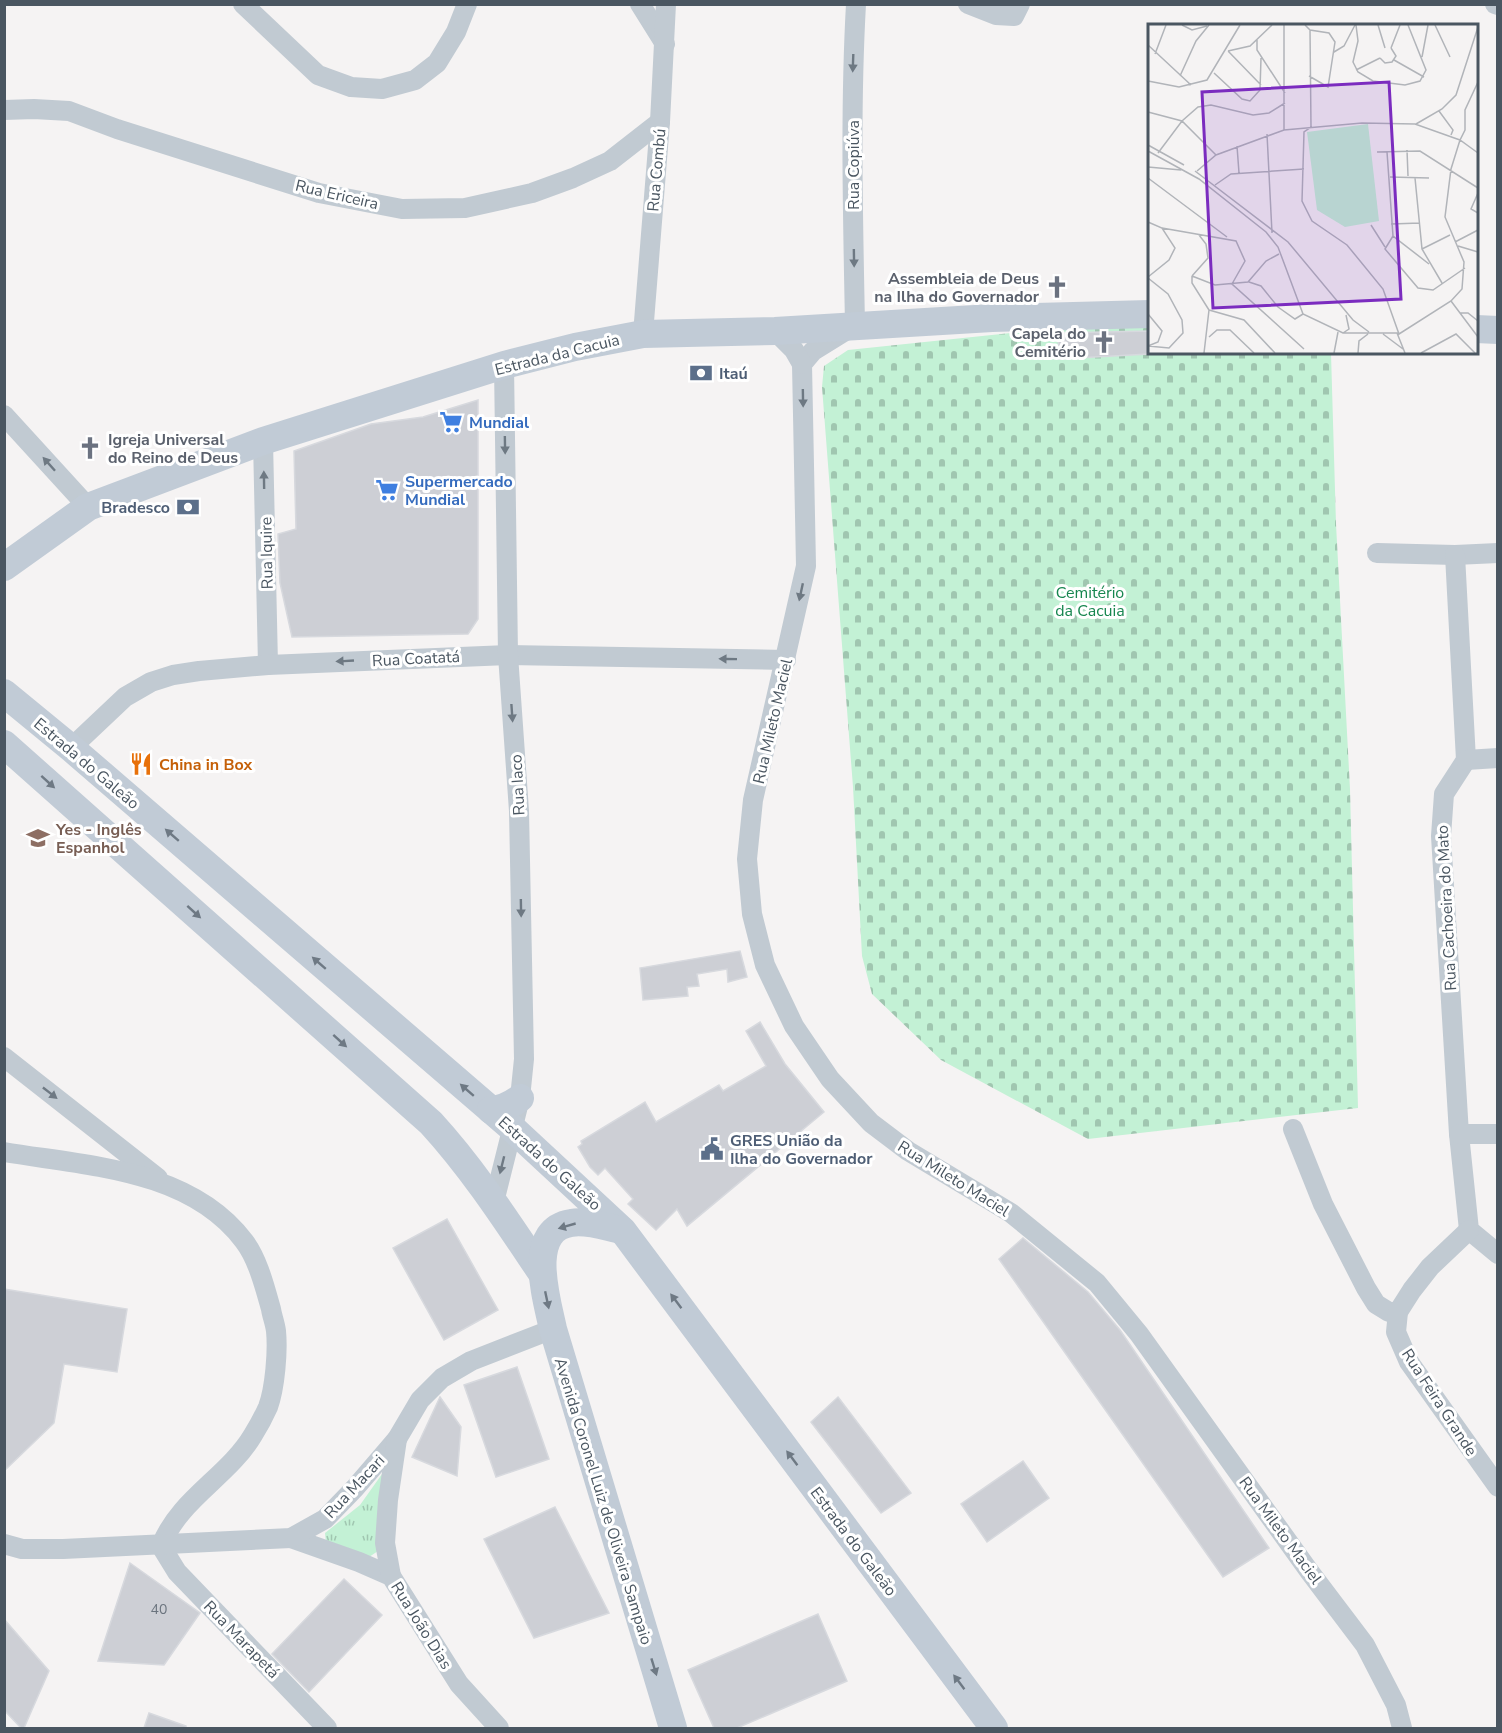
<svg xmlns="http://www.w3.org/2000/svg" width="1502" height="1733" font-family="'Nunito Sans',sans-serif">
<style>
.cemetery{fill:url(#cemetery-stones)}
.park{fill:url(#park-tufts)}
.building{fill:#cdcfd5;stroke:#d7d9de;stroke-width:1.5}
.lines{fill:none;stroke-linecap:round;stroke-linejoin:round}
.street{stroke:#c1cad2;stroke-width:20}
.secondary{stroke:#c1cbd6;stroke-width:28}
.oneway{fill:#6e7983}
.oneway2{fill:#6e7984}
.labels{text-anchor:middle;stroke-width:6;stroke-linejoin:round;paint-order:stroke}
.number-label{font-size:14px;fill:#6b747e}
.street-label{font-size:16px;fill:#4a5661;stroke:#fff}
.worship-label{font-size:16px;font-weight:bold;fill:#5b616d;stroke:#fff;text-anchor:end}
.service-label{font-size:16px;font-weight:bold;fill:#4e5e75;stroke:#fff;text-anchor:start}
.shop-label{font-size:16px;font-weight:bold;fill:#366cbe;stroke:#fff;text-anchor:start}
.park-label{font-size:16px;fill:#17864f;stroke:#fff}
.food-label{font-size:16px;font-weight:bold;fill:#c56008;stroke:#fff;text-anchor:start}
.education-label{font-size:16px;font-weight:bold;fill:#785e54;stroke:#fff;text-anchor:start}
.inset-road{fill:none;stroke:#b1b4b9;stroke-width:1.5}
.view{fill:#7b2cbf;fill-opacity:0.15;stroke:#7b2cbf;stroke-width:3}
.inset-edge{fill:none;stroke:#4a5661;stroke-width:3}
</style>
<defs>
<pattern id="cemetery-stones" width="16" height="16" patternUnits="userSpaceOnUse" patternTransform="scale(1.5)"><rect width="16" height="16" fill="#c3f1d5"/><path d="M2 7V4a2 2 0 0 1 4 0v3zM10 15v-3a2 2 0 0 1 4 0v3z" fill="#a0c6b0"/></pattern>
<pattern id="park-tufts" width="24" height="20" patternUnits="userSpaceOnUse" patternTransform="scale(1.5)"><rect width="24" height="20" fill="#c3f1d5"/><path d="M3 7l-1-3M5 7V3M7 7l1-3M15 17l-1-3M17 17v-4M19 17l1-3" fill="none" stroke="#a0c6b0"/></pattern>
</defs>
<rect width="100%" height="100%" fill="#f5f3f3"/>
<path class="cemetery" d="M1149 323 1150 352 1331 353 1336 524 1350 789 1358 1108 1088 1139 941 1060 872 994 862 956 853 787 822 387 824 366 848 350 1039 330Z"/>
<path class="park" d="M382 1474 384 1475 378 1551 369 1557 326 1543 325 1533 360 1505Z"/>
<g class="building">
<path d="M1149 331V354L1059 359 1058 333Z"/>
<path d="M478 400V619L468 634 292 637 280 583 278 534 296 529 294 451 371 424 423 417Z"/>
<path d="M740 951 747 977 728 982 727 969 697 974 699 986 687 987 688 996 643 1000 640 968Z"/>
<path d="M760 1022 785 1064 824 1112 687 1226 677 1209 656 1230 628 1204 633 1199 605 1168 598 1175 590 1167 578 1147 582 1144 581 1141 645 1102 656 1122 719 1085 723 1091 766 1066 746 1031Z"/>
<path d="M447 1219 498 1310 444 1340 393 1248Z"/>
<path d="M1023 1238 1088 1292 1120 1330 1269 1548 1223 1577 999 1259Z"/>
<path d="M4 1289 127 1309 117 1372 64 1364 54 1423 4 1471Z"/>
<path d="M517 1367 549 1459 496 1477 464 1385Z"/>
<path d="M440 1397 461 1427 457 1476 412 1457Z"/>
<path d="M838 1397 911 1493 881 1513 811 1422Z"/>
<path d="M1023 1461 1049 1498 987 1542 961 1504Z"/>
<path d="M555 1507 609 1613 534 1638 484 1539Z"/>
<path d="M130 1563 200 1613 164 1665 98 1661Z"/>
<path d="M344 1579 382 1615 309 1692 272 1654Z"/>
<path d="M818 1614 847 1681 737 1728H714L688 1670Z"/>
<path d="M4 1619 49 1671 24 1728H21L4 1710Z"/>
<path d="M149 1713 186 1726V1728H144Z"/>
</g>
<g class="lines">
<g class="street">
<path d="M243 4 318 75 351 87 382 89 415 80 437 63 456 32 467 4"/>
<path d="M640 4 665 44"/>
<path d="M856 4C850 111 853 218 855 325L813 351 802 364 806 566 753 800 747 859 752 914 765 965 794 1026 830 1079 871 1123 908 1151 1011 1213 1097 1283 1139 1334 1309 1571 1365 1645 1396 1705 1402 1728"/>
<path d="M968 4 996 15 1014 16 1020 4"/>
<path d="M1495 4 1498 5"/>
<path d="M4 110 34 109 69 111 117 129 319 193 402 209 465 208 532 193 573 178 610 161 660 122"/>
<path d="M775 331 794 350 802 364"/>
<path d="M643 334 660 122 666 4"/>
<path d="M4 415 88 507"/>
<path d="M263 441 268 665"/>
<path d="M1377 553 1455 555 1498 553"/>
<path d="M1455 555 1466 760 1444 794 1441 836 1459 1134 1469 1230 1498 1254"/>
<path d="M71 748 125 697 151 682 173 675 199 671 268 665 508 655 786 660"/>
<path d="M1466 760 1498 758"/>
<path d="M4 1057 158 1178"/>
<path d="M1293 1129 1323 1204 1366 1288 1376 1304 1389 1312H1398"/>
<path d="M1459 1134H1498"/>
<path d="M4 1152C87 1166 190 1169 244 1241 258 1259 265 1288 271 1309 272 1316 275 1323 276 1331 278 1351 275 1388 268 1407 264 1416 258 1427 253 1435 228 1477 179 1499 161 1546L177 1572 327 1728"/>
<path d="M494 1202 520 1098 524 1059 519 811 508 655 504 365"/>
<path d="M1469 1230 1430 1267 1412 1290 1398 1312 1396 1332 1409 1362 1498 1487"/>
<path d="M291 1538 359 1562 391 1576 459 1684 499 1728"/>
<path d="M4 1544 22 1549H63L291 1538 325 1519 355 1488 397 1439 420 1400 442 1378 471 1361 553 1329"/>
<path d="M391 1576 385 1543 388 1500 397 1439"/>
</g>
<g class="secondary">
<path d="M1476 329 1498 330"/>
<path d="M4 567 88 507 263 441 504 365 575 347 643 334 775 331 992 318 1150 314"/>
<path d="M4 693 71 748 512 1128 623 1231 994 1728"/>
<path d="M4 744 431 1123C473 1169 506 1220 541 1272"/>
<path d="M491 1110C502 1109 511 1105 520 1098"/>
<path d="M621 1230C606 1227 587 1220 571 1223 525 1230 547 1300 553 1329L673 1728"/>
</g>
</g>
<defs><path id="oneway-solid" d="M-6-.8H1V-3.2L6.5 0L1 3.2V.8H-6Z" transform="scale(1.5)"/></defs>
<g class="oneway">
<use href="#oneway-solid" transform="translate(853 63) rotate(92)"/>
<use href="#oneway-solid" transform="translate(854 258) rotate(89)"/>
<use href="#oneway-solid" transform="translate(803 398) rotate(89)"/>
<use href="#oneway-solid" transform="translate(505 445) rotate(89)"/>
<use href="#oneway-solid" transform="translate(49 464) rotate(-132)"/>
<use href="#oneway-solid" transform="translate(264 480) rotate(-91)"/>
<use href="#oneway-solid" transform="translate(801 592) rotate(102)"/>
<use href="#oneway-solid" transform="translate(728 659) rotate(-179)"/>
<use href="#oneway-solid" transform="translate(345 661) rotate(177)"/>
<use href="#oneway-solid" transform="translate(512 713) rotate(86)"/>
<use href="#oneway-solid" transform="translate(521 908) rotate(89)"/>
<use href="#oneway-solid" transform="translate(50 1093) rotate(38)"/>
<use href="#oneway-solid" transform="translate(502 1165) rotate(104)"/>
</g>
<g class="oneway2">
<use href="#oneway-solid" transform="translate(48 782) rotate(42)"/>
<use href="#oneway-solid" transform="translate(172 835) rotate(-139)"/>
<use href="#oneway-solid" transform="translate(194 912) rotate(42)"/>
<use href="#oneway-solid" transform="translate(319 963) rotate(-139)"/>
<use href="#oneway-solid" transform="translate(340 1041) rotate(42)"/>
<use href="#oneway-solid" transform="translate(467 1090) rotate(-139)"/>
<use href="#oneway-solid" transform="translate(567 1226) rotate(164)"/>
<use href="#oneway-solid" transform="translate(547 1300) rotate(78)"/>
<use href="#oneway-solid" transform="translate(676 1301) rotate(-127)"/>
<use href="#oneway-solid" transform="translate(792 1458) rotate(-127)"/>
<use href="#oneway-solid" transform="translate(654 1667) rotate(73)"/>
<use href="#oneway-solid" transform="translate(959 1682) rotate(-127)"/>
</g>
<defs>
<g id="church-bare" transform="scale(1.8)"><path d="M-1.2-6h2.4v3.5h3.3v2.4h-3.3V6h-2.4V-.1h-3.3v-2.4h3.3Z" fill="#6b7280" stroke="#fff" stroke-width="2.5" paint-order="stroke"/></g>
<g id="bank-bare" transform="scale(1.8)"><path d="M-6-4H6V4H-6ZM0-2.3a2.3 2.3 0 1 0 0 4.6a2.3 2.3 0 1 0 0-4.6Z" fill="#5c6f8a" stroke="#fff" stroke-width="2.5" paint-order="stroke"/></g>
<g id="supermarket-bare" transform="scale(1.8)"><path d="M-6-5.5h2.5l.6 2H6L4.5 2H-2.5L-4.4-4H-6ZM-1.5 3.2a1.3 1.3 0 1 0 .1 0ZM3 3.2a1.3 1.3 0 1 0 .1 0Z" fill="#3f7fe0" stroke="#fff" stroke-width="2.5" paint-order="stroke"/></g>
<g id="restaurant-bare" transform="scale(1.8)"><path d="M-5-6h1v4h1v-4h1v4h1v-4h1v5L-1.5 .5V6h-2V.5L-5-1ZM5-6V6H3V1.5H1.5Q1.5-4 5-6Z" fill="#e8710a" stroke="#fff" stroke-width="2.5" paint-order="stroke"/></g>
<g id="school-bare" transform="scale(1.8)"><path d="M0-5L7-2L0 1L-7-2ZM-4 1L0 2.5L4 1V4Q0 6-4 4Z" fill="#8d6e63" stroke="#fff" stroke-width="2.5" paint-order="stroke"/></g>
<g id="civic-bare" transform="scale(1.8)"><path d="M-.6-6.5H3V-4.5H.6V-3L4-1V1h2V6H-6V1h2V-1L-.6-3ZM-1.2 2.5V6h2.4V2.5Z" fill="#5c6f8a" stroke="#fff" stroke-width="2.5" paint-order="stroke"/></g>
</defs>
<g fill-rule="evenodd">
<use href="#church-bare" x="1057" y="287"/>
<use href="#church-bare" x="1104" y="342"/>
<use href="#bank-bare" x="701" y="373"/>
<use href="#supermarket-bare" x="451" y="422"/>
<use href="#church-bare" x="90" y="448"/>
<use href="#supermarket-bare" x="387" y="490"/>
<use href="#bank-bare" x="188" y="507"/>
<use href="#restaurant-bare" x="141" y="764"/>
<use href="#school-bare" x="38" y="838"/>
<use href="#civic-bare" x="712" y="1149"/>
</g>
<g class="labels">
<g class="number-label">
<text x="159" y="1614">40</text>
</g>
<g class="street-label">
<text transform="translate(853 165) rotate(-90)" y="6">Rua Copiúva</text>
<text transform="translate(656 170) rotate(-85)" y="6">Rua Combú</text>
<text transform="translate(337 194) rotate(13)" y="6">Rua Ericeira</text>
<text transform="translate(557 354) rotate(-14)" y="6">Estrada da Cacuia</text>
<text transform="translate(266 553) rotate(-91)" y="6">Rua Iquire</text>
<text transform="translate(416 658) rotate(-3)" y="6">Rua Coatatá</text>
<text transform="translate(772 721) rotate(-77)" y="6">Rua Mileto Maciel</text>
<text transform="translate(87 763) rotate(40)" y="6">Estrada do Galeão</text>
<text transform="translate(517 785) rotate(-93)" y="6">Rua Iaco</text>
<text transform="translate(1446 908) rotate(-93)" y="6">Rua Cachoeira do Mato</text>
<text transform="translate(550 1163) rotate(42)" y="6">Estrada do Galeão</text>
<text transform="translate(954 1178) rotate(32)" y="6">Rua Mileto Maciel</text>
<text transform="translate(1440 1402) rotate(57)" y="6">Rua Feira Grande</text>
<text transform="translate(354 1486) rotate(-47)" y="6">Rua Macari</text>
<text transform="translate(604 1501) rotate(73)" y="6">Avenida Coronel Luiz de Oliveira Sampaio</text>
<text transform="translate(1281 1530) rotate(54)" y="6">Rua Mileto Maciel</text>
<text transform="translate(854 1541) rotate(53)" y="6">Estrada do Galeão</text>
<text transform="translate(422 1625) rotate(58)" y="6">Rua João Dias</text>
<text transform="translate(242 1639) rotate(46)" y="6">Rua Marapetá</text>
</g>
<g class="worship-label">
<text x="1039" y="284">Assembleia de Deus<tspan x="1039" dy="18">na Ilha do Governador</tspan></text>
<text x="1086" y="339">Capela do<tspan x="1086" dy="18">Cemitério</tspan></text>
<text x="108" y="445" text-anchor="start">Igreja Universal<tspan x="108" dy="18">do Reino de Deus</tspan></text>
</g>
<g class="service-label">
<text x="719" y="379">Itaú</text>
<text x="170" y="513" text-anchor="end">Bradesco</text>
<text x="730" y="1146">GRES União da<tspan x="730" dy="18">Ilha do Governador</tspan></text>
</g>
<g class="shop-label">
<text x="469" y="428">Mundial</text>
<text x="405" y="487">Supermercado<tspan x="405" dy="18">Mundial</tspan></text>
</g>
<g class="park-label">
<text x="1090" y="598">Cemitério<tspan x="1090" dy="18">da Cacuia</tspan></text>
</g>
<g class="food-label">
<text x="159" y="770">China in Box</text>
</g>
<g class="education-label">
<text x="56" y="835">Yes - Inglês<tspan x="56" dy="18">Espanhol</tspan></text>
</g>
</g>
<g transform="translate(1148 24)">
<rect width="330" height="330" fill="#f5f3f3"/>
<path d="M220 100 231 197 197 203 169 186 159 108Z" fill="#c3f1d5"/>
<path class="inset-road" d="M34 1 44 6 59 2M157 1 162 6 181 9 187 18 180 63 161 52M208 1 210 17 205 38 210 48 225 57 257 61 272 57 278 46 260 1M230 1 237 24M287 1 302 33M162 6 163 103 156 108 154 177 164 197 199 221 235 265 251 310 303 277 314 265 316 238 297 193 303 145 312 116 330 129M109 16V26L137 69M0 21 43 61M243 24 252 1M80 27 102 22 124 1M80 27 113 61M186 28 196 22 207 1M7 30 18 1M274 33 280 1M232 34 237 39 244 38 248 32 243 24M246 36 276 53M208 46 232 34M66 49 94 75 102 77 112 66 113 34M32 52 48 17 61 1M0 57 31 63 59 56 92 1M291 87 305 106 303 111M0 88 34 97 68 131M268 100 294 85 308 71 330 3M136 106V1M119 110 124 209M0 121 36 141M89 122 91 149M259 126 260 152M0 127 51 155 118 208 130 223 155 290 195 309H249L257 329M229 128 272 127 330 164M239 128 245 212 281 240M10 129 34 97 50 83 63 81 105 91 121 89 137 79M0 143 33 146M47 147 140 218 205 296 221 308M49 147 68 131 136 106 214 99 267 100 312 116 317 106V86L330 58M242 153 281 154M0 154 79 213M267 154 274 225 294 259M67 161 83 150 156 145M330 169 323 185 330 189M0 198 14 204 27 224 21 236 0 253M243 200 272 199M223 201 237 223M14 204 88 217 97 237 84 260 156 325M245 212 237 225 270 264 285 266 317 244M307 218 330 206M310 222 330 228M274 225 302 211M44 252 67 261 100 258 118 237 131 230M44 252V259L61 286 56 329M44 252 60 234 58 220 51 211M0 254 20 270 34 296 35 309 21 324 0 322M101 258 113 262 130 283 147 295 155 290M303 277 330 313M61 286 96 296 127 329M312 289H320L330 297M0 290 14 307 10 318 0 322M195 309 201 305 198 291M235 310 255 325M61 313 69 306H82L106 329M186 329 190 308M210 329 211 317 220 310M273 329 308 310 327 329"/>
<path class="view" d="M241 58 253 275 65 284 54 68Z"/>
<rect width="330" height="330" class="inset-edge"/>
</g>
<rect width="1502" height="1733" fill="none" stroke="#4a5661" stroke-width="12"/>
</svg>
